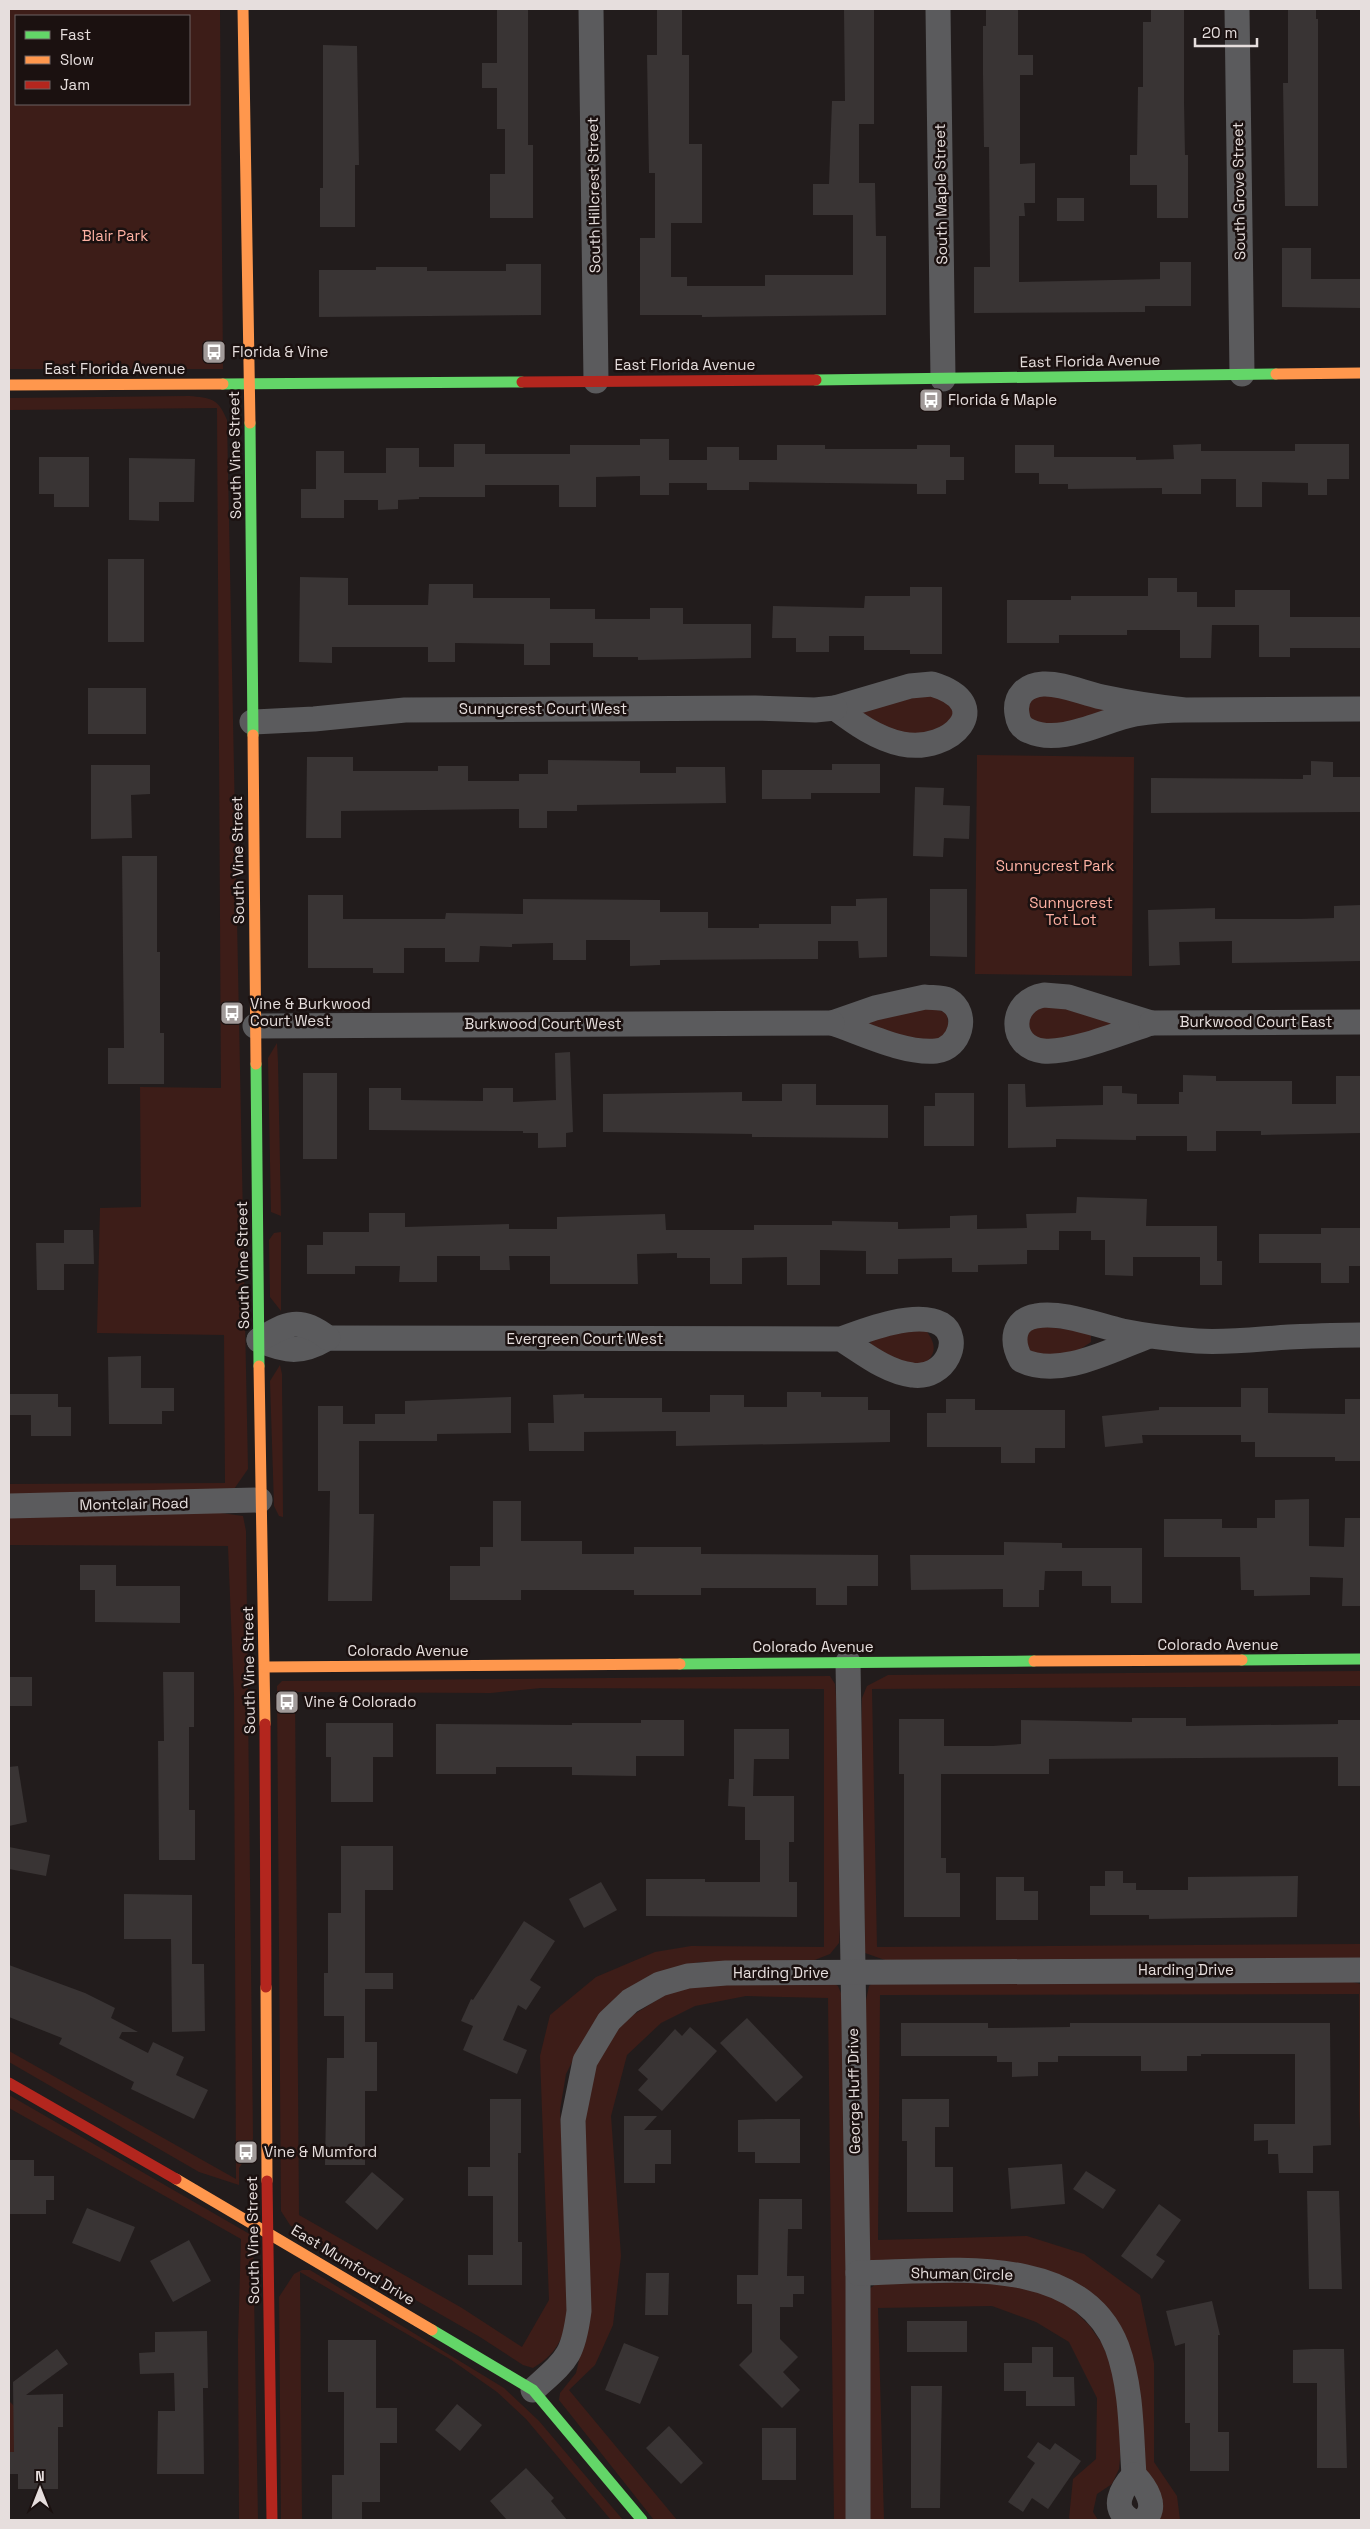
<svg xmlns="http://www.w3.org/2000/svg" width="1370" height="2529" font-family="'Space Grotesk',sans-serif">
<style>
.green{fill:#3d1d18;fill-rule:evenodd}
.building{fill:#393434}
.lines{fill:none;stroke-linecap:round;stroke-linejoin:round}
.street{stroke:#5b5b5d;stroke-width:25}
.fast{stroke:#63d668;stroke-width:11}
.slow{stroke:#ff974d;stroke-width:11}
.jam{stroke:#b3261e;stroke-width:11}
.labels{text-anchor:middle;stroke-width:5;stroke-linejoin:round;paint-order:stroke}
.street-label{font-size:15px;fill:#e6dedd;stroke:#1b1110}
.park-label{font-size:15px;fill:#feb1a3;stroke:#1b1110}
.poi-label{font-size:15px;fill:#e6dedd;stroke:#1b1110;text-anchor:start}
</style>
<rect width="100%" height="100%" fill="#221c1c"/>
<g class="green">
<path d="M9 9H220L223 369H9ZM16 16H189V104H16Z"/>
<path d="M189 396C211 398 218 398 227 420L248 1469 234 1489 9 1495V1484L225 1483 224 1335 97 1333 100 1208 141 1207 140 1087 221 1088 217 408 9 410V398Z"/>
<path d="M1035 692 1114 710 1058 727 1031 723 1024 699Z"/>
<path d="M920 694 952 698 956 723 906 738 855 712Z"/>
<path d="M977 755 1134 757 1132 976 975 974Z"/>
<path d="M1048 1001 1120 1025 1049 1044 1030 1035 1028 1013Z"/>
<path d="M918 1003 947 1013 949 1031 941 1038 926 1044 860 1025Z"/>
<path d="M277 1043 278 1062 281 1216 271 1212 268 1058Z"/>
<path d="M281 1232V1311L270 1297 269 1240 274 1233Z"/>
<path d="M1029 1325 1091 1332V1342L1079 1350 1055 1359 1031 1354 1026 1344Z"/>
<path d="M925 1329C939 1347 936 1357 917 1369L870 1348 871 1337Z"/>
<path d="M280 1365 282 1374 283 1517 279 1516 274 1506 270 1381Z"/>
<path d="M214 1512 243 1516 246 1531 253 2138 251 2151 239 2168V2185L199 2172 9 2062V2051L236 2179 234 1695 228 1546 9 1545V1514Z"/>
<path d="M1361 1671V1686L872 1689 877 1947 1361 1944V1958L982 1961 885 1960 865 1953 861 1754 862 1698 867 1686 888 1675Z"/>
<path d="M830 1676 835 1684 836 1696 841 1908 839 1943 830 1954 807 1963 700 1962 669 1969 577 2052 566 2074 560 2110 570 2315C561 2340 557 2354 533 2368L523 2365 480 2337 313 2241 290 2225 281 2211 277 1686 282 1681ZM541 1688 824 1689V1947L691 1946 655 1952 596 1977 550 2015 540 2056 549 2300 522 2347 462 2308 299 2215 295 1692 491 1693Z"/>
<path d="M1348 1981 1361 1984V2150L1359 2112V1994L880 1995 878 2240 1027 2236 1084 2254 1140 2295 1154 2363V2462L1177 2496 1180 2520H1153L1138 2470 1131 2367 1070 2289 868 2260 865 2005 869 1986 874 1982Z"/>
<path d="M832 1982 838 1986 846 2005 849 2520H834L828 1998 746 1996 695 2006 661 2023 627 2055 611 2116 621 2256 613 2325 595 2365 569 2390 677 2520H654L559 2400 560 2393 576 2373 586 2330 582 2117 590 2068 607 2037 633 2015 668 1993 704 1983Z"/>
<path d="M9 2095 253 2236 258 2520H239L238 2340 241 2239 9 2108Z"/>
<path d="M302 2270H310L504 2388 539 2421 623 2520H611L526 2419 497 2392 450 2359 300 2272 302 2520H281L279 2297 294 2274Z"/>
<path d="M982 2276 1060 2297 1089 2325 1101 2342 1115 2373 1122 2438 1119 2469 1112 2484 1097 2494 1093 2512 1098 2520H1071L1069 2518 1073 2479 1096 2459 1097 2398 1069 2342 1036 2322 992 2306 878 2308 884 2520H865V2292L883 2279Z"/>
<path d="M9 2401 15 2407 16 2446 9 2475Z"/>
</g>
<g class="building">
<path d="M497 9H528V145H533V218H490V174H505V129H497V88H482V63H497Z"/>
<path d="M657 9H682V55H689V144H702V223H671V277H687V286H765V275H853V215H813V184H829L832 101H845L844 9H874V124H859V183H875L876 236H886V315L702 317V315H640V238H655V173H649L647 55H657Z"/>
<path d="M986 9H1018V55H1033V75H1020V164L1035 163V203H1024L1025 216H1019V282L1160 279V262H1191V306H1145V312L974 313V267H990L989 147H984L983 75V26H986Z"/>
<path d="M1151 9H1184V102L1185 155H1188V218H1157V185H1130V155H1137L1138 87H1143V22H1151Z"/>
<path d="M1288 9H1316V19H1318V206H1285L1283 83H1288Z"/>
<path d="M323 45 357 46 359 165H355V227H320V188H323Z"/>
<rect x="1057" y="198" width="27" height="23"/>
<path d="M1282 248H1311V279H1361V308L1282 307Z"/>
<path d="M506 264H541V315L319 317V270H376V267H427V271H506Z"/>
<path d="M640 439H669V460H707V447H739V460H777V445H825V449H917V445H950V457H964V480H946V494H917V484L749 482V490H707V483H669V495H640V476L596 477V507H559V485H485V497H419V499L398 500V509L378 510V500H344V518H301V489H316V451H344V473H386V448H419V467H454V444H485V454H570V445H640Z"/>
<path d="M1201 444V451H1295V444H1349V479H1327V495H1308V483L1262 482V507H1236V479H1201V494H1162V488L1068 489V484H1039V473H1015V445H1054V457H1136V460L1174 459 1173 445Z"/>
<path d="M39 457H89V507H54V494H39Z"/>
<path d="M129 458 195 459 194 502H159V521L129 520Z"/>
<rect x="108" y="559" width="36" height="83"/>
<path d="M300 577 348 578V605H428L429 584H473V598H550V609H595V619H650V608H683V624H751V658L638 660V657H593V643H550V665H524V644L455 643V662H428V647H332V663L299 662Z"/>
<path d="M1148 578H1177V592H1197V607H1235V590H1290V617H1361V648H1290V657H1259V625H1212L1211 658H1180V630H1127V635H1059V643H1007V600H1071V596H1148Z"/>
<path d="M910 587H942V654H910V650H864V636H829V652H796V638H772L773 606 864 608 865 596H910Z"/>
<rect x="88" y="688" width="58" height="46"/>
<path d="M307 757H353V771H438V766H468V781H519V774H548V760L640 761V773H676V767H725L726 803 577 805V811H547V828H519V809L341 811V838H306Z"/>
<path d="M1311 761 1333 762V777H1361V812L1151 813V778L1303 779V775H1311Z"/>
<path d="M832 764H880V793H811V799H762V770H832Z"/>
<path d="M91 765H150V794L131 795 132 838 91 839Z"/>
<path d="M915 787 944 788 943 805 970 806 969 839 944 838 943 857 913 856Z"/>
<path d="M122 856H157V952H160V1033H164V1084H108V1048H124Z"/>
<path d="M930 889H967V957L930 956Z"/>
<path d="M308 895H343V919H445L446 913 523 914V899L660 900V912H708V928H759V924H831V906H856V899L887 898V957L859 958 858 941H818V959L660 960V965L630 966V940H586V960H553V943L512 944V947L480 946 479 962H445V948H404V973H373V968H308Z"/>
<path d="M1361 905V961L1232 963V941L1179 942 1180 965 1149 966 1148 910 1215 908V919H1300L1334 918V906Z"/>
<path d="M570 1052 573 1132 566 1133V1147L538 1148V1133H523V1131L369 1130V1088H401V1100L483 1101V1088H513V1102L556 1100 555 1053Z"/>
<rect x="303" y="1073" width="34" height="86"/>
<path d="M1183 1075 1216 1076V1081H1292V1104H1336V1076H1361V1133L1261 1135V1131H1216V1151H1187V1136H1136V1140L1056 1139V1147L1008 1148V1084H1025L1026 1107 1103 1105V1086H1122V1093L1137 1094V1104H1179V1092H1183Z"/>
<path d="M782 1084H816V1105H888V1138L752 1137V1134L603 1132V1094L742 1092V1101H782Z"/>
<path d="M935 1093H974V1146H924V1106H935Z"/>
<path d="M1077 1197 1147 1199 1146 1226H1217V1261H1222V1285H1200V1257H1133V1276L1105 1275V1240H1091V1231H1059V1250H1027V1264L978 1265V1272H952V1258L898 1259V1274H866V1251L820 1250V1285H787V1257L742 1258V1284H710V1258H677V1253L637 1254 638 1284H550V1256H509L510 1270H480V1256H437V1282H399L400 1266H355V1274H307V1245H323V1232H369V1213H405V1227L509 1224V1229H557V1217L665 1214 666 1230H754V1225H832V1221L898 1222V1229L950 1228V1216L977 1215V1229L1027 1228 1026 1214 1076 1213Z"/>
<path d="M1321 1228H1361V1266H1349V1283H1321V1263H1259V1234H1321Z"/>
<path d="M64 1230H93L94 1264H64V1290H37L36 1243H64Z"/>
<path d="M141 1356V1388H174V1411H162V1424H109L108 1357Z"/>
<path d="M1241 1388H1268V1413L1345 1414V1399H1361V1461H1335V1457H1255V1442H1241V1435H1142L1143 1443 1105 1447 1102 1416 1159 1410V1407H1241Z"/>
<path d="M787 1392H821V1397H868V1410H890V1442L676 1446V1431L584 1432V1451H529L528 1423H554L553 1395 584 1394V1398H662V1412H710V1395H744V1407H787Z"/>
<path d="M9 1394H58V1407H71V1436H31V1415H9Z"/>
<path d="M511 1397V1433L437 1434V1441H359V1514H374L372 1601H328L330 1491H318V1406H343V1424H375V1414H405V1401Z"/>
<path d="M946 1399H975V1410H1065V1448H1035V1463H1001V1447H927V1413H946Z"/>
<path d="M1309 1499V1546L1344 1547 1345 1518H1361V1606H1342L1343 1578 1310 1577V1595L1254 1596V1590H1241L1240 1557H1164V1519H1222V1528H1257V1518H1275V1500Z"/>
<path d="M493 1501H521V1541H582V1554H634V1547H701V1554L878 1555V1586H847V1605H816V1588H701V1595H634V1590H521V1600H450V1566H480V1547H493Z"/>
<path d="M1004 1542 1062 1543V1548H1142V1603H1111V1586H1082V1571H1045L1044 1590H1039V1607H1003V1589L911 1590 910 1555H1004Z"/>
<path d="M80 1565H116V1586H180V1623L95 1622V1590H80Z"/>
<path d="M163 1672H194V1727H189V1810H195V1860H159L158 1741H164Z"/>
<rect x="9" y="1677" width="23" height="29"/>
<path d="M1132 1718H1186V1726L1338 1724V1720H1361V1786H1338V1757L1049 1759V1774H941V1858H946V1873H960V1917H904V1774H899V1719H944V1746H993L1021 1744V1720L1132 1722Z"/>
<path d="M641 1720H684V1756H636V1776L572 1775V1767H496V1774H436V1724L572 1725V1723H641Z"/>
<path d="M326 1723H393V1757H373V1802H331V1757H326Z"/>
<path d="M734 1729H789V1759H754L753 1796H794V1842H789V1882H797V1917L646 1916V1879H705V1882H760V1840H745V1807L728 1806 729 1779H734Z"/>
<path d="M18 1766 27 1822 9 1826V1767Z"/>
<path d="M341 1846H393V1890H365V1973H393V1989H365V2042H377V2091H365V2165H325L327 2058H344V2016H324V1973H328V1913H341Z"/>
<path d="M9 1847 50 1855 46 1876 9 1869Z"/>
<path d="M1105 1871H1123V1883H1136V1890H1188V1877L1298 1876 1297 1917 1149 1919V1915H1090V1886H1105Z"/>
<path d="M996 1877H1024V1891H1038V1920H996Z"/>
<path d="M601 1882 617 1910 584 1928 569 1899Z"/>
<path d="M124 1894 192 1895V1964H204L205 2031 172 2032 171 1939H124Z"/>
<path d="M524 1921 555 1941 530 1980 541 1987 526 2010 518 2005 503 2040 527 2050 517 2074 463 2050 473 2026 461 2021 471 1999 473 2000Z"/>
<path d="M9 1965 85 1993 115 2008 111 2018 138 2032H122L119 2038 148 2053 153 2042 184 2057 176 2075 208 2090 194 2119 131 2089 134 2082 59 2044 62 2038 9 2017Z"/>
<path d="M747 2018 803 2077 776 2102 720 2043Z"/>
<path d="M901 2023H988V2028L1070 2027V2023H1330L1331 2145 1313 2146V2173H1279L1278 2154H1268V2140L1254 2141V2124H1295V2054H1201V2056H1187V2071H1141V2056H1058V2062H1038V2076L1012 2077V2062H997V2056H901Z"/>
<path d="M690 2027 717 2051 662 2111 638 2090 648 2079 638 2070 675 2029 682 2036Z"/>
<path d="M490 2099H521V2153H518V2242H522V2285H468V2255H493V2196H468V2167H490Z"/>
<path d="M902 2099H949V2127H935V2167H953V2212H907V2141H902Z"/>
<path d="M624 2116H657L644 2130H671V2164H655V2183H624Z"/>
<path d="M766 2119H800V2163H755V2152H738V2120Z"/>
<path d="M9 2160H34V2176H54V2200H46V2214H9Z"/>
<path d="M1062 2164 1065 2204 1011 2209 1008 2168Z"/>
<path d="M1086 2171 1116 2190 1103 2209 1073 2189Z"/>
<path d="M372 2172 404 2199 377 2230 345 2202Z"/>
<path d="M1307 2191H1339L1342 2289H1309Z"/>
<path d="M759 2199H802V2229H788L787 2276H804V2294H793V2307H780V2339L798 2357 783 2372 800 2390 782 2408 739 2365 752 2352V2304H737V2275H758Z"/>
<path d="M1159 2204 1181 2220 1156 2255 1165 2261 1152 2279 1121 2256Z"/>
<path d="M87 2208 135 2227 120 2262 72 2243Z"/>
<path d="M189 2240 211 2281 173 2302 150 2261Z"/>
<path d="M646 2273H669L668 2315H645Z"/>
<path d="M1212 2301 1220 2335H1218V2432H1229V2471H1190V2423H1185V2343L1175 2346 1166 2311Z"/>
<rect x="907" y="2321" width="60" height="31"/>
<path d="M207 2331 208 2388H203L204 2474H157L158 2411H175L174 2373 140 2374 139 2353 155 2352V2332Z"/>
<path d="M328 2340H376V2408H397V2443H380V2502H362V2520H332V2475H344V2392H328Z"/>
<path d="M624 2343 659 2357 640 2404 605 2390Z"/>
<path d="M1032 2347H1053V2377H1074L1075 2406H1026V2391H1004V2363H1032Z"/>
<path d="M57 2349 68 2364 26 2395 63 2394V2427H58V2489H18V2474H9V2452H14L13 2382Z"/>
<path d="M1313 2349H1344L1347 2468H1317V2383H1293V2350Z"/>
<path d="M911 2386H942L940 2508H911Z"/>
<path d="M457 2404 482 2425 460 2451 435 2430Z"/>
<path d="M669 2426 703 2463 681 2484 646 2448Z"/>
<rect x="762" y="2428" width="34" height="52"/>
<path d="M1038 2442 1050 2450 1055 2443 1081 2461 1048 2509 1032 2498 1023 2512 1008 2502 1035 2463 1027 2457Z"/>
<path d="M526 2468 554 2498 551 2501 567 2520H507L490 2501Z"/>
</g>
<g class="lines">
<g class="street">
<path d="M591 9 596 381"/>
<path d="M938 9 943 379"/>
<path d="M1237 9 1242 374"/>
<path d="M932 684C999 704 951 754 902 744 877 739 855 723 835 708L910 686Z"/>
<path d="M1185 710C1157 707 1130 703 1102 697 1083 693 1062 683 1043 684 1026 685 1014 696 1017 714 1018 722 1021 728 1029 731 1061 746 1103 720 1135 714 1152 711 1168 710 1185 710L1361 709"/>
<path d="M252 722 314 719 405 710 755 708 815 710 835 708"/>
<path d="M1044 995 1068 997 1151 1023C1123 1032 1070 1054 1043 1051 1008 1047 1008 1001 1044 995Z"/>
<path d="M925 997C932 998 942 997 948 1000 971 1013 960 1049 936 1051 904 1054 862 1033 832 1023L875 1008Z"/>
<path d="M1151 1023 1361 1022"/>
<path d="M255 1026 832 1023"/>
<path d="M1149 1336C1111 1350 1060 1379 1021 1360 1011 1342 1012 1320 1036 1316 1060 1311 1097 1325 1122 1331 1147 1336 1172 1339 1197 1341 1228 1343 1258 1339 1289 1337 1313 1336 1337 1335 1361 1335"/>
<path d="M259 1340C287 1352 301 1354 328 1338L841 1339C862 1352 886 1372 912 1375 946 1380 964 1338 941 1324 917 1310 865 1330 841 1339"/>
<path d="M259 1340C287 1323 300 1316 328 1338"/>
<path d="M9 1506 260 1500"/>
<path d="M848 1662 858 2273V2520"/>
<path d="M858 2273C940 2272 1080 2250 1117 2347 1132 2388 1131 2433 1134 2475"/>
<path d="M533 2390C567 2359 573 2357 579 2311L573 2120 585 2061 609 2021 630 2001 660 1984 688 1976 726 1973 1361 1970"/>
<path d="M1130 2520C1110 2508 1122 2488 1134 2475 1145 2486 1160 2508 1143 2520"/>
</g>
<g class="fast">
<path d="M816 380 1276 374"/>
<path d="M223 384 522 382"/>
<path d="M250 423 253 735"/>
<path d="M256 1064 259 1366"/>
<path d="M1242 1660 1361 1659"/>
<path d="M680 1664 1034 1661"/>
<path d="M432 2330 533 2390 642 2520"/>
</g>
<g class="slow">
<path d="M243 9 250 423"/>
<path d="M1276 374 1361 373"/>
<path d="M9 385 223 384"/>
<path d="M253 735 256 1064"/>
<path d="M259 1366 265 1724"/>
<path d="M1034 1661 1242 1660"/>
<path d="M265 1667 680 1664"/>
<path d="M266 1987 267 2181"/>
<path d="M176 2179 432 2330"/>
</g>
<g class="jam">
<path d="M522 382 816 380"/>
<path d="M265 1724 266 1987"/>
<path d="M9 2083 176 2179"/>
<path d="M267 2181 272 2520"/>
</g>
</g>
<defs>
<g id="bus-square" transform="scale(1.25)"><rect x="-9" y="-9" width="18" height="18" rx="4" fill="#a19a99" stroke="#1b1110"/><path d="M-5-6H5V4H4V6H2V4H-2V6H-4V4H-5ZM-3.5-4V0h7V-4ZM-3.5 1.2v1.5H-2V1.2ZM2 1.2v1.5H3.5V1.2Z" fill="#fff"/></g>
</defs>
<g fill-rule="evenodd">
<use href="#bus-square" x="214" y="352"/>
<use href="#bus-square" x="931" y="400"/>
<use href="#bus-square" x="232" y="1013"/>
<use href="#bus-square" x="287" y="1702"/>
<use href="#bus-square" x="246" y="2152"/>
</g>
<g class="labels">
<g class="street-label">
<text transform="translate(1239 191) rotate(-91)" y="5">South Grove Street</text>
<text transform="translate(941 194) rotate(-91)" y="5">South Maple Street</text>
<text transform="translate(594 195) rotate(-91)" y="5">South Hillcrest Street</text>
<text transform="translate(1090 361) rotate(-1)" y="5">East Florida Avenue</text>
<text x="685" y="370">East Florida Avenue</text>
<text x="115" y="374">East Florida Avenue</text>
<text transform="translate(235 455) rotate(-91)" y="5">South Vine Street</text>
<text x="543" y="714">Sunnycrest Court West</text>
<text transform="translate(238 860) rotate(-91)" y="5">South Vine Street</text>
<text x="1256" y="1027">Burkwood Court East</text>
<text x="543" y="1029">Burkwood Court West</text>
<text transform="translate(243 1265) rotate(-91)" y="5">South Vine Street</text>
<text x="585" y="1344">Evergreen Court West</text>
<text transform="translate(134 1504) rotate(-1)" y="5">Montclair Road</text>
<text x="1218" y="1650">Colorado Avenue</text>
<text x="813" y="1652">Colorado Avenue</text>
<text x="408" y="1656">Colorado Avenue</text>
<text transform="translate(249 1670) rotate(-91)" y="5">South Vine Street</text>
<text x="1186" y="1975">Harding Drive</text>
<text x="781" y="1978">Harding Drive</text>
<text transform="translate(854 2091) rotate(-91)" y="5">George Huff Drive</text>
<text transform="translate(253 2240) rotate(-91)" y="5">South Vine Street</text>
<text transform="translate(353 2265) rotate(31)" y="5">East Mumford Drive</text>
<text transform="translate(962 2274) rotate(1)" y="5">Shuman Circle</text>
</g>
<g class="park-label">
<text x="115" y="241">Blair Park</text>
<text x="1055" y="871">Sunnycrest Park</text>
<text x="1071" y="908">Sunnycrest<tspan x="1071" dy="17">Tot Lot</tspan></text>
</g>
<g class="poi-label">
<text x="232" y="357">Florida &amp; Vine</text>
<text x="948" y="405">Florida &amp; Maple</text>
<text x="250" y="1009">Vine &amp; Burkwood<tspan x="250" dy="17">Court West</tspan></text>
<text x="304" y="1707">Vine &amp; Colorado</text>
<text x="264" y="2157">Vine &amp; Mumford</text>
</g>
</g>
<rect width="1370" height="2529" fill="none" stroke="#e6dedd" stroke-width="20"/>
<rect x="15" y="15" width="175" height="90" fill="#1b1110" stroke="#6c6362"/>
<rect x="25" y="31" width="25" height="8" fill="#63d668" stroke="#6c6362"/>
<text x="60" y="40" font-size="15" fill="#e6dedd">Fast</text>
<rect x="25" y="56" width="25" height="8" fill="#ff974d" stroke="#6c6362"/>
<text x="60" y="65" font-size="15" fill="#e6dedd">Slow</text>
<rect x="25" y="81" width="25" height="8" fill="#b3261e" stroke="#6c6362"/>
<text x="60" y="90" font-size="15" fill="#e6dedd">Jam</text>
<g transform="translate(40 2489)" stroke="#1b1110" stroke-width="4" paint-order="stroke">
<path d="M0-4L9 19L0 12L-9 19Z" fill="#e6dedd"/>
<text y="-8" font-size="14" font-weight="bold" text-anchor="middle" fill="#e6dedd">N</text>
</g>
<path d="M1195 38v8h62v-8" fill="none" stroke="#e6dedd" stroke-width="2.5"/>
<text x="1202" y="38" font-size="15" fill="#e6dedd" stroke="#1b1110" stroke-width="4" paint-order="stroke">20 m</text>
</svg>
